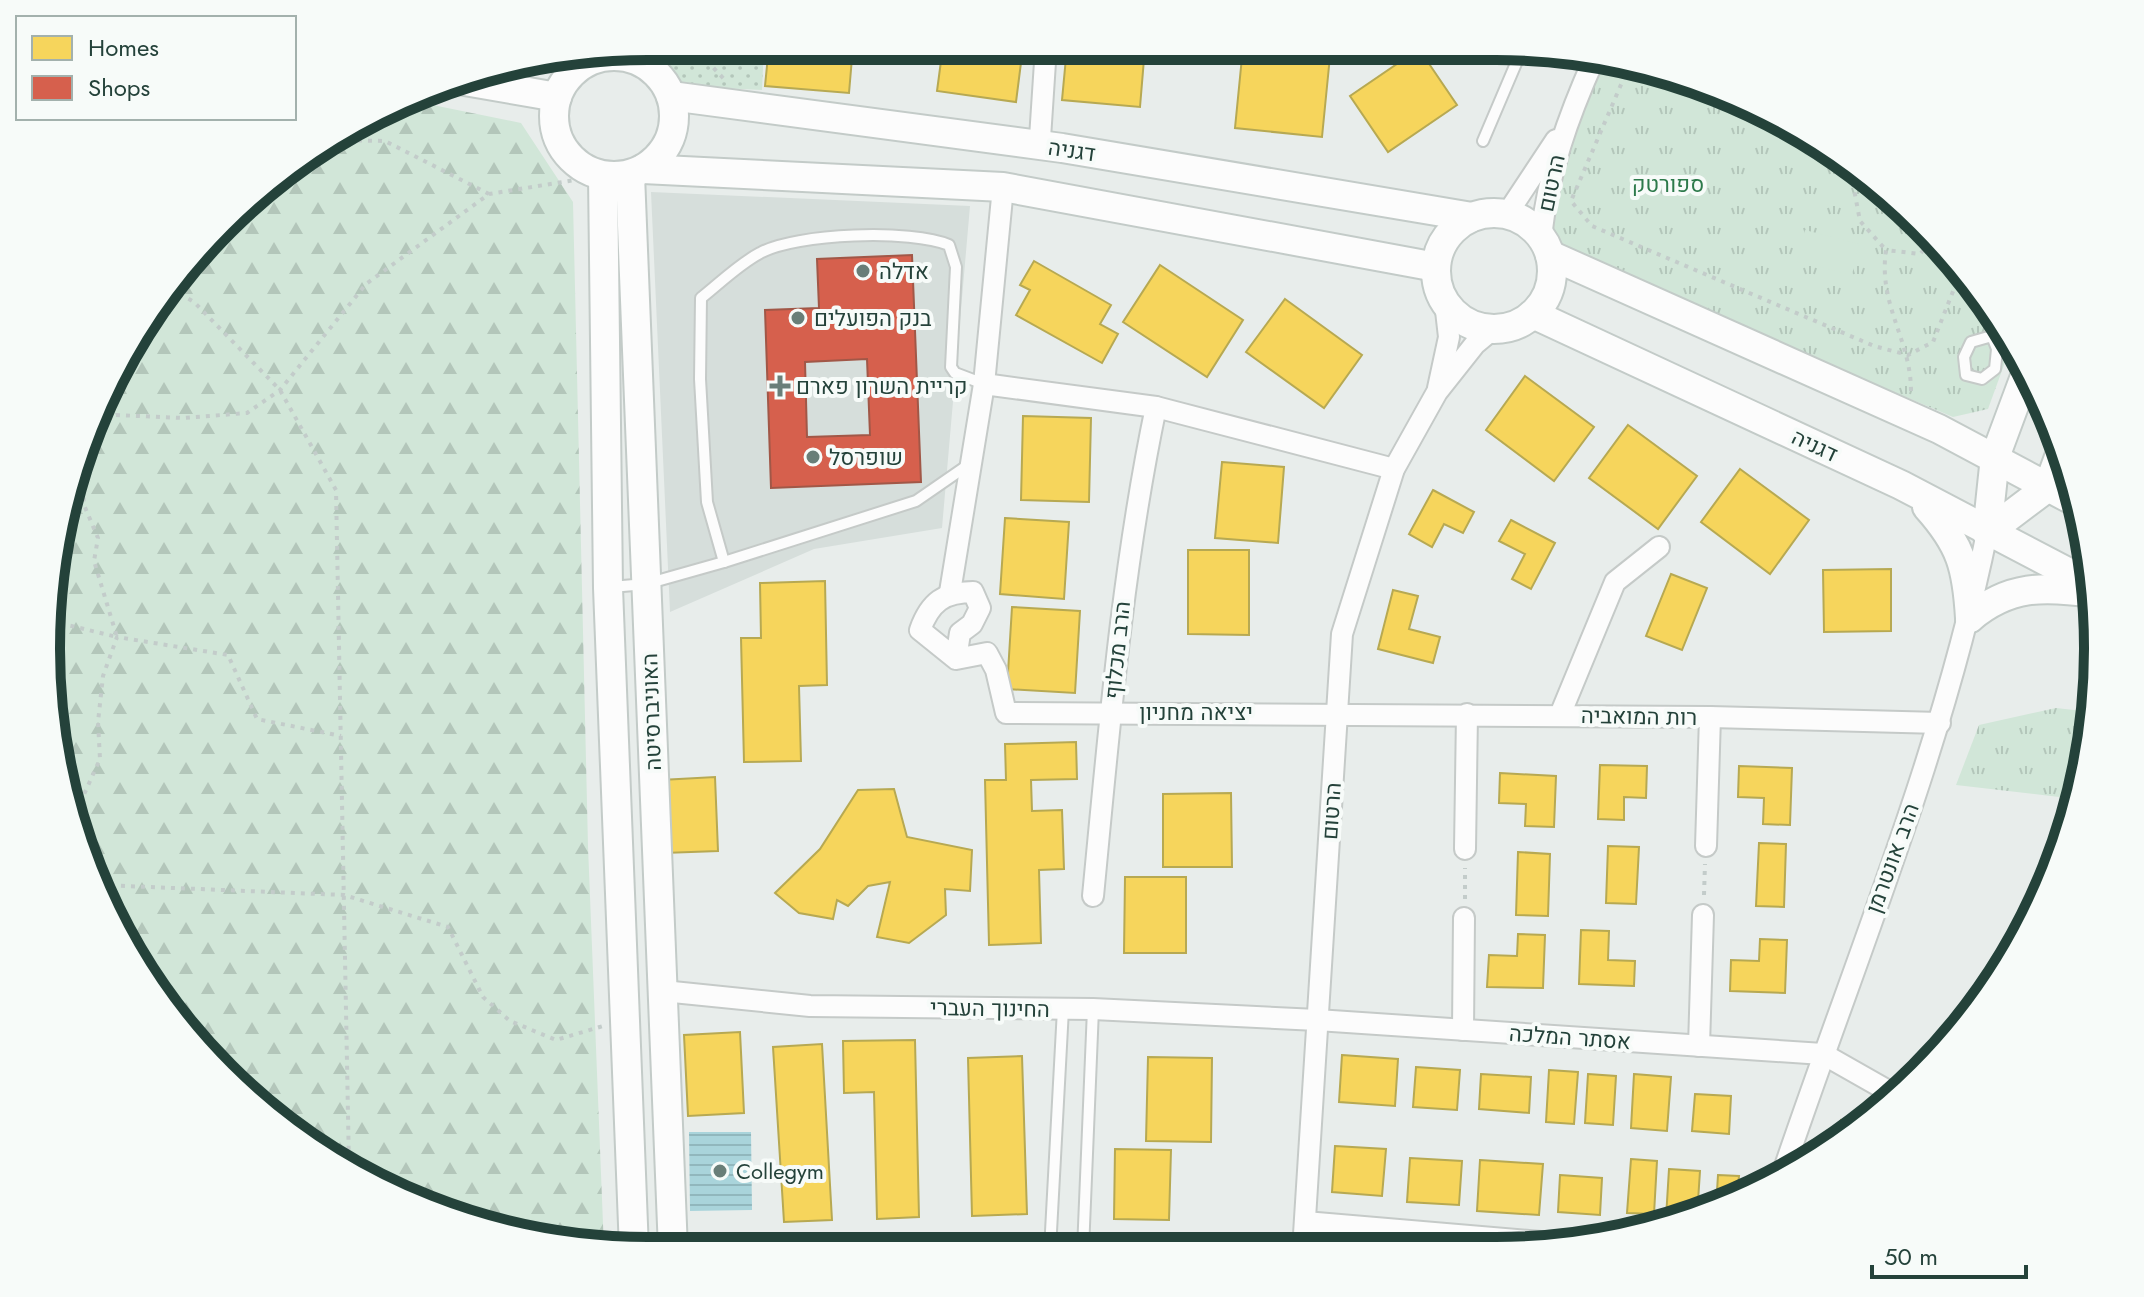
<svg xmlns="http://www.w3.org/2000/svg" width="2144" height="1297" font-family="Jost,Heebo,sans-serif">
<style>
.built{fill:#d6dedb}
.grass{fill:url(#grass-dots)}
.forest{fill:url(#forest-firs)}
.park{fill:url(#park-tufts)}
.pitch{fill:#d1e6d8}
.water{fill:url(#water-rules)}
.homes{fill:#f6d55c;stroke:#b7a952;stroke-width:2}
.shops{fill:#d6604d;stroke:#a15747;stroke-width:2;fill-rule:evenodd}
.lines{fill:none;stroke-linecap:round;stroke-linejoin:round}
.lane-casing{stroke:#c5cac8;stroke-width:14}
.street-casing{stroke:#c5cac8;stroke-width:24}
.secondary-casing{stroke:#c3cbc8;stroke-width:32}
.path{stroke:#c3ccca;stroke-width:4;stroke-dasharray:4 6;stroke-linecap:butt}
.lane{stroke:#fcfcfc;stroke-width:10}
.street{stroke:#fcfcfc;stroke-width:20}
.secondary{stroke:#fcfcfc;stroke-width:28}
.poi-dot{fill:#697e78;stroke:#f7fbf9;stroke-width:3}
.labels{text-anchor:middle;stroke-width:8;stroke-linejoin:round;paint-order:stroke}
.street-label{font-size:22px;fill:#24423a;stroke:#f7fbf9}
.park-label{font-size:22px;fill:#2d7a4b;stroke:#f7fbf9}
.poi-label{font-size:22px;fill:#24423a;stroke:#f7fbf9;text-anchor:start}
.rim{fill:none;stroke:#24423a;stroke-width:10}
</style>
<defs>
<pattern id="grass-dots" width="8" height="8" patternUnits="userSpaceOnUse" patternTransform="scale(2)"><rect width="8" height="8" fill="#d1e6d8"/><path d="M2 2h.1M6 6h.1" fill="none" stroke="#b3c6ba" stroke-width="1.8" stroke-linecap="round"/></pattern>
<pattern id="forest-firs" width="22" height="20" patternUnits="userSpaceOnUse" patternTransform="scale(2)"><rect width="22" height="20" fill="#d1e6d8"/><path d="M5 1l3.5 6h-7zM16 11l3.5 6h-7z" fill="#b3c6ba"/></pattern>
<pattern id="park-tufts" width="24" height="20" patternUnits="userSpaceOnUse" patternTransform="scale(2)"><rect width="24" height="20" fill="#d1e6d8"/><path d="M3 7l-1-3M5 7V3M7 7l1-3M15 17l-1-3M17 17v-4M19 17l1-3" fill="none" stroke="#b3c6ba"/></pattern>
<pattern id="water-rules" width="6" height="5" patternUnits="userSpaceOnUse" patternTransform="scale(2)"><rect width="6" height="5" fill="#a9d4db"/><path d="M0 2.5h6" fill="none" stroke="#91b7bd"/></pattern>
</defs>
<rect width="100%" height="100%" fill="#e8edeb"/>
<path class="built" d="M651 192 970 206 942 528 814 549 670 612Z"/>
<path class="grass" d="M764 46 762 90 680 86 641 47Z"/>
<path class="forest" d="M413 101 521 123 573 202 588 846 604 1249 454 1219 313 1149 170 1015 78 843 46 649 78 455 148 313 282 170Z"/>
<g class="park">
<path d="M1604 61 1690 78 1831 148 1922 223 1997 314 2012 343 1988 409 1953 417 1564 252 1539 206Z"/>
<path d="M2056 708 2092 712 2086 766 2076 799 1956 785 1979 725Z"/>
</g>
<g class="pitch">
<path d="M1805 230 1859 244 1852 275 1797 261Z"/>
<path d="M900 1241 901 1250H781V1245Z"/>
</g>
<path class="water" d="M689 1132H751L752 1210 690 1211Z"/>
<g class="homes">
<path d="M769 46H853L849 93 765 86Z"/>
<path d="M943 46 1023 47 1016 102 937 91Z"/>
<path d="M1067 47H1145L1140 107 1062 100Z"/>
<path d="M1243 47 1330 56 1322 137 1235 128Z"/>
<path d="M1438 47H1466L1448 60Z"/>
<path d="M1419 49 1457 105 1388 152 1350 96Z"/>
<path d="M1034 261 1111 305 1100 324 1118 334 1102 363 1016 315 1030 290 1020 285Z"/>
<path d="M1160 265 1243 320 1207 377 1123 322Z"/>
<path d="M1285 299 1362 355 1324 408 1246 352Z"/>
<path d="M1525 376 1594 427 1554 481 1486 430Z"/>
<path d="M1023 416 1091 418 1089 502 1021 500Z"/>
<path d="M1628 425 1697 476 1658 529 1589 478Z"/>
<path d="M1222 462 1284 467 1278 543 1215 538Z"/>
<path d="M1740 469 1809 520 1770 574 1701 522Z"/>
<path d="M1433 490 1474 512 1463 533 1444 524 1432 547 1409 534Z"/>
<path d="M1005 518 1069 522 1064 599 1000 594Z"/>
<path d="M1511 520 1555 543 1531 589 1512 579 1525 554 1499 541Z"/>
<path d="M1188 550H1249V635L1188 634Z"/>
<path d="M1891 569V631L1824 632 1823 570Z"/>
<path d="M1671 574 1707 588 1682 650 1646 636Z"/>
<path d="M825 581 827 685 799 686 801 761 744 762 741 638H761L760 583Z"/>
<path d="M1393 590 1418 596 1409 629 1440 637 1433 663 1378 649Z"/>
<path d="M1012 607 1080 611 1075 693 1007 689Z"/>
<path d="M1076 742 1077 779 1031 780 1032 811 1062 810 1064 869 1039 870 1041 943 989 945 985 780H1006L1005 744Z"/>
<path d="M1600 765 1647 766 1646 798 1624 797V820L1598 819Z"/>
<path d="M1739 766 1792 768 1790 825 1763 824 1764 798 1738 797Z"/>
<path d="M1500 773 1556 776 1554 827 1525 826 1526 804 1499 803Z"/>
<path d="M715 777 718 851 664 853 661 780Z"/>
<path d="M894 789 907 837 972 850 970 891 945 889 946 915 909 943 877 937 890 882 868 886 848 906 837 900 833 919 799 913 775 893 820 849 858 790Z"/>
<path d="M1231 793 1232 867H1163V794Z"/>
<path d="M1759 843 1786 844 1784 907 1756 906Z"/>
<path d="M1608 846 1639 847 1636 904 1606 903Z"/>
<path d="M1518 852 1550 854 1548 916 1516 915Z"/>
<path d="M1125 877H1186V953H1124Z"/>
<path d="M1581 930 1609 931 1608 960 1635 961 1634 986 1579 984Z"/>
<path d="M1518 934 1545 935 1543 988 1487 987 1489 955 1517 956Z"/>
<path d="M1760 939 1787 940 1785 993 1730 991 1731 960 1759 961Z"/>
<path d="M740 1032 744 1113 688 1116 684 1035Z"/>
<path d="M915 1040 919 1217 877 1219 874 1092 844 1093 843 1041Z"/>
<path d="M822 1044 832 1220 784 1222 773 1047Z"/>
<path d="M1342 1055 1398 1059 1395 1106 1339 1102Z"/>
<path d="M1022 1056 1027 1214 972 1216 968 1058Z"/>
<path d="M1148 1057 1212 1058 1211 1142 1146 1141Z"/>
<path d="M1416 1067 1460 1070 1457 1110 1413 1107Z"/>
<path d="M1549 1070 1578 1072 1574 1124 1546 1122Z"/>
<path d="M1481 1074 1531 1077 1529 1113 1479 1109Z"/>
<path d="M1588 1074 1616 1076 1613 1125 1585 1123Z"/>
<path d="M1634 1074 1671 1077 1667 1131 1631 1128Z"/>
<path d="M1695 1094 1731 1096 1729 1134 1692 1131Z"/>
<path d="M1841 1120 1857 1127 1829 1147Z"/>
<path d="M1335 1146 1386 1149 1382 1196 1332 1192Z"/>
<path d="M1115 1149 1171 1150 1169 1220 1114 1219Z"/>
<path d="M1410 1158 1462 1161 1459 1205 1407 1202Z"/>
<path d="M1631 1159 1657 1161 1654 1214 1627 1213Z"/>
<path d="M1480 1160 1543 1164 1539 1215 1477 1211Z"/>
<path d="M1669 1169 1700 1171 1697 1216 1686 1220 1666 1218Z"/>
<path d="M1560 1175 1602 1178 1600 1215 1558 1212Z"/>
<path d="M1718 1175 1739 1176 1737 1197 1716 1207Z"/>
</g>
<path class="shops" d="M912 255 921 482 771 488 765 310 819 308 817 259ZM867 359 870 435 807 437 805 362Z"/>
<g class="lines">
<g class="lane-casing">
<g id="lane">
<path d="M1483 141 1523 47"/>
<path d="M1992 336 1971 342 1964 357 1966 375 1982 379 1995 369 1997 349 1992 336 1999 318"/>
<path d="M724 562 707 502 700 379 701 298C720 283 739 264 760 253 796 233 912 229 949 245L956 267 951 367 955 373 984 384"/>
<path d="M611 587 646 584 724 562 916 501 971 463"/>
<path d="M1050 1250 1063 1009"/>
<path d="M1083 1250 1093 1009"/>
</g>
</g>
<g class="street-casing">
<g id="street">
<path d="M1040 138 1046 47"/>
<path d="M1507 214 1556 140"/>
<path d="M1541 237C1548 173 1568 117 1594 59"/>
<path d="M984 384 1156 407 1394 469"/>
<path d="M1438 388 1449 337 1445 302"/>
<path d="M950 592 984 384 1003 187"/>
<path d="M956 659 960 633 972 624 980 608 973 592C944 592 930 602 920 630L956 659 987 653 996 670 1006 713 1710 717 1940 723"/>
<path d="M1560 715 1615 582 1659 547"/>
<path d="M1706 846 1710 717"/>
<path d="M1465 849 1467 714"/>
<path d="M1093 896C1109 731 1122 569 1156 407"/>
<path d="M663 991 810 1006 1093 1009 1317 1020 1823 1054 1897 1096"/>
<path d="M1463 1030 1464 918"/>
<path d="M1699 1046 1703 915"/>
<path d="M1781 1178C1853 964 1942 754 1987 533"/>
<path d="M1305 1222 1564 1244"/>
<path d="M1303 1250 1342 634 1394 469 1437 392 1475 344 1493 329"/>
</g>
</g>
<g class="secondary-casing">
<g id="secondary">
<circle cx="614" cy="116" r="60"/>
<path d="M453 79 557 97"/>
<path d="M671 96 1062 148 1472 217"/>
<path d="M643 169 1003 187 1436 267"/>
<path d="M630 175 673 1250"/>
<path d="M603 176 608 588 634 1250"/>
<circle cx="1494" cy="271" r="58"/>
<path d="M1550 255 1939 429 2078 503"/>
<path d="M1533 314 1901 485 2092 585"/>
<path d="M1927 507C1961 545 1967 567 1970 618"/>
<path d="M1987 533 1995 457 2027 371"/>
<path d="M1987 533 2048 487 2062 449"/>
<path d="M1970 618C2009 585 2044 586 2093 593"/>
</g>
</g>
<g class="path">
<path d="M693 46 724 79"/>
<path d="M1629 66 1571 201 1592 226 1874 346 1908 355 1933 342 1961 271"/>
<path d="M1608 69 1719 93"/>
<path d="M338 140 385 141 489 194"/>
<path d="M1849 163 1860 221 1885 249"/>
<path d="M171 289 194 302 280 390 336 490 349 1167"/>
<path d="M1911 391C1911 340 1878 305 1886 250L1920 254 1934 238"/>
<path d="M90 430 116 415 183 418 247 413 280 390 366 284 489 194 581 179"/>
<path d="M51 621 117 637 94 561 98 538 84 505 80 451"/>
<path d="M75 822 77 810 100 759 98 722 103 676 117 637 228 655 257 719 341 736"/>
<path d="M101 885 344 895 448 927 483 997 510 1021 556 1040 603 1026"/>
<path d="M1704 895 1705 864"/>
<path d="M1465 899V868"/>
</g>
<use href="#lane" class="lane"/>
<use href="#street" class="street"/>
<use href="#secondary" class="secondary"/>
</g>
<g class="poi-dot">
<circle cx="863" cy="271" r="8"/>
<circle cx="798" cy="318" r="8"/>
<path d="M776 374h8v8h8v8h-8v8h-8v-8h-8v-8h8z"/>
<circle cx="813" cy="457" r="8"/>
<circle cx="720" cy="1171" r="8"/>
</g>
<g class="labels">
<g class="street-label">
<text transform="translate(1072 150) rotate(8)" y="8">דגניה</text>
<text transform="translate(1551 183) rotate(-78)" y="8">הרטום</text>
<text transform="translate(1815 445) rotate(25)" y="8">דגניה</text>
<text transform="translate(1117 650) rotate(-84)" y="8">הרב מכלוף</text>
<text transform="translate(651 712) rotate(-92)" y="8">האוניברסיטה</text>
<text x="1196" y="720">יציאה מחניון</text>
<text transform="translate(1639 716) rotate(1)" y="8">רות המואביה</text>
<text transform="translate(1331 811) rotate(-86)" y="8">הרטום</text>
<text transform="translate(1892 858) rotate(-70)" y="8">הרב אונטרמן</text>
<text transform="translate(990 1008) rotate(1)" y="8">החינוך העברי</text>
<text transform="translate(1570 1037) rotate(4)" y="8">אסתר המלכה</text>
</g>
<g class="park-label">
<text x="1668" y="192">ספורטק</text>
</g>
<g class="poi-label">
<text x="879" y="279">אדלה</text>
<text x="814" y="326">בנק הפועלים</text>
<text x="796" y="394">קריית השרון פארם</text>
<text x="829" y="465">שופרסל</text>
<text x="736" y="1179">Collegym</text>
</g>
</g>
<path d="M0 0H2144V1297H0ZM648 60H1496A588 588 0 0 1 2084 648V649A588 588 0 0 1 1496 1237H648A588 588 0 0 1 60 649V648A588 588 0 0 1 648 60Z" fill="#f7fbf9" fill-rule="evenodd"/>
<path class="rim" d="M648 60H1496A588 588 0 0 1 2084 648V649A588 588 0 0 1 1496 1237H648A588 588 0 0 1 60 649V648A588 588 0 0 1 648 60Z"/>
<rect x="16" y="16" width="280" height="104" fill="#f7fbf9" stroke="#a3b1ad" stroke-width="2"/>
<rect x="32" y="36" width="40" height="24" fill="#f6d55c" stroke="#a3b1ad" stroke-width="2"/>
<text x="88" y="56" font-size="24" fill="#24423a">Homes</text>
<rect x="32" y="76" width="40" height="24" fill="#d6604d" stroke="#a3b1ad" stroke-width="2"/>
<text x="88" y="96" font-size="24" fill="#24423a">Shops</text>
<path d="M1872 1265v12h154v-12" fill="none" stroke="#24423a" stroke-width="4"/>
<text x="1884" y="1265" font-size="24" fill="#24423a" stroke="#f7fbf9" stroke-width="6" paint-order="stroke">50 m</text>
</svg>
